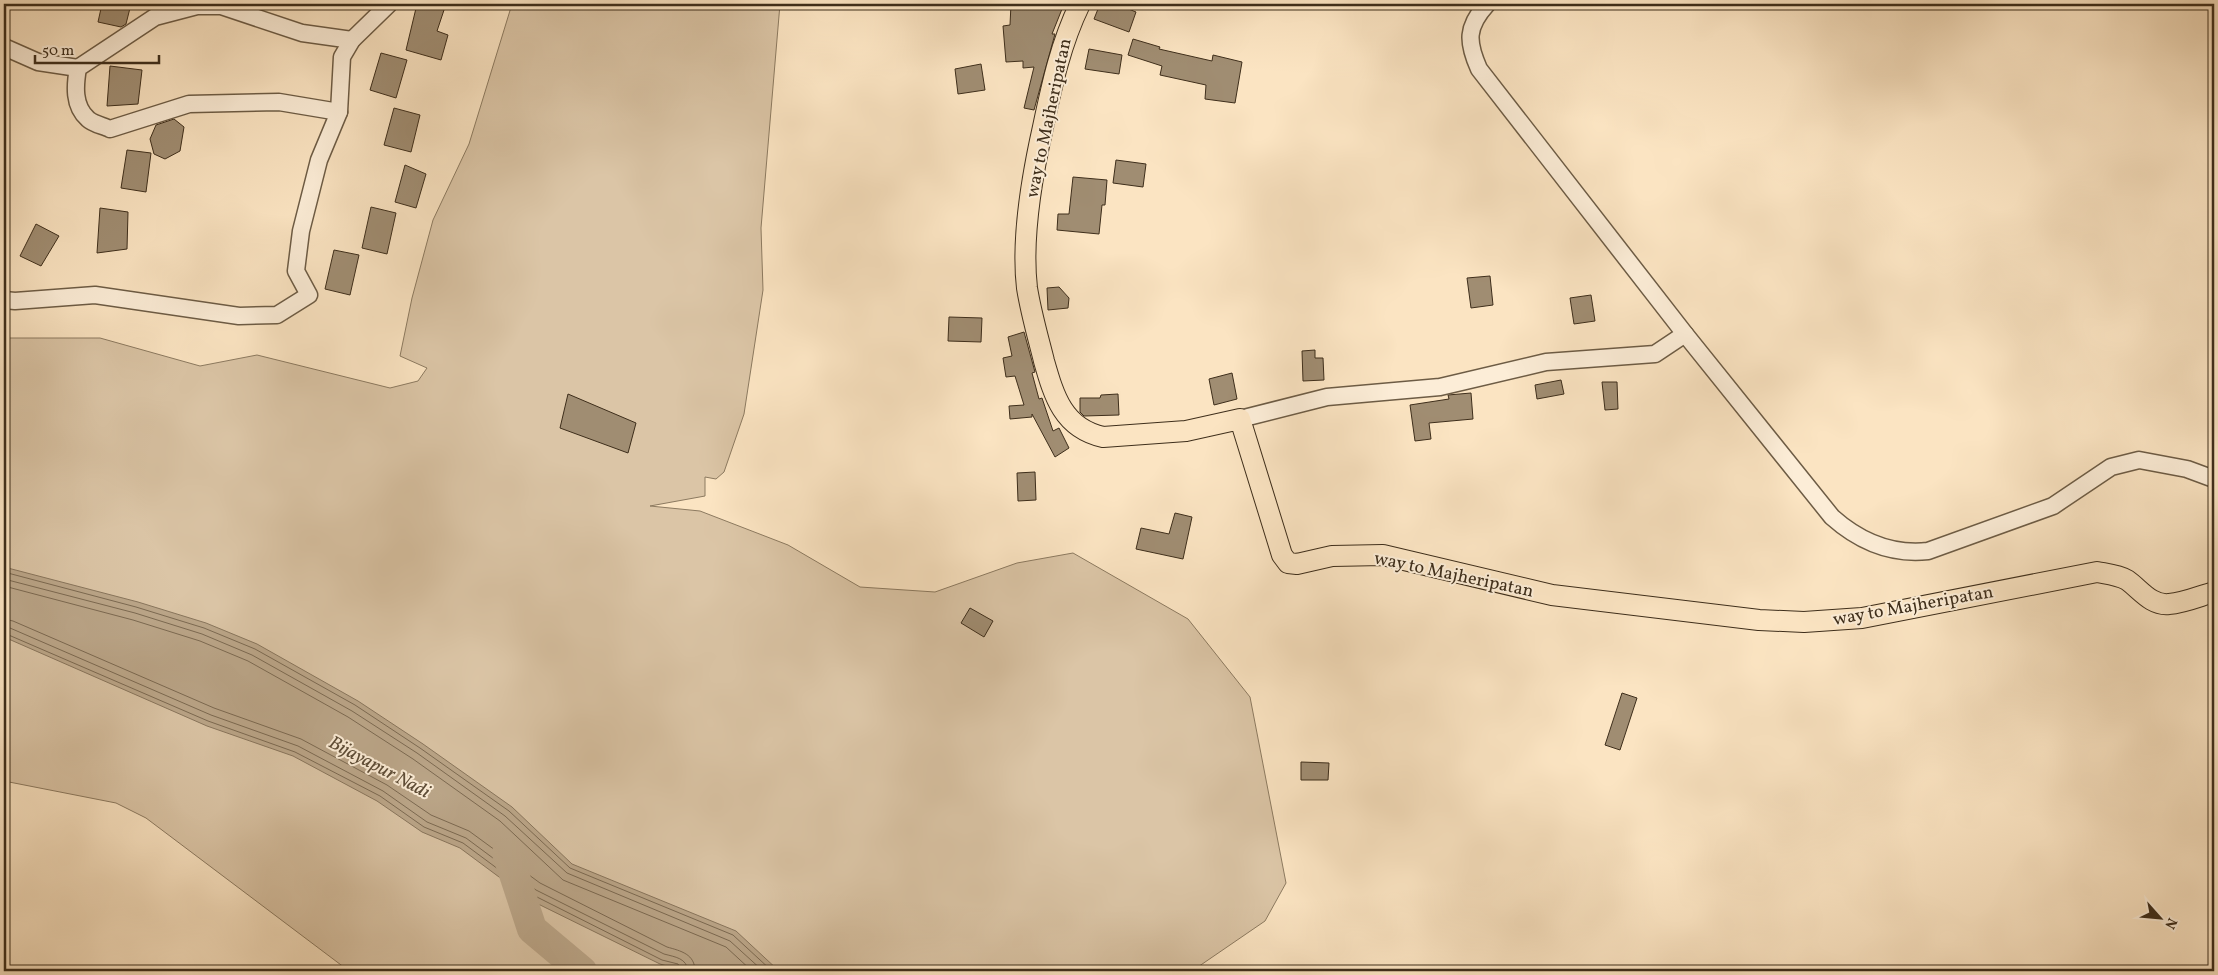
<svg xmlns="http://www.w3.org/2000/svg" width="2218" height="975" font-family="Vollkorn,serif">
<style>
.green{fill:#dbc5a6;stroke:#8c7a60}
.water{fill:#bba689;stroke:#89765d}
.lines{fill:none;stroke-linecap:round;stroke-linejoin:round}
.shore{stroke:#7c6a52;stroke-width:1}
.river{stroke:#bba689;stroke-width:30}
.building{fill:#a08d72;stroke:#3e2e1b}
.minor-casing{stroke:#6d5c45;stroke-width:19}
.major-casing{stroke:#3e2e1b;stroke-width:22}
.minor{stroke:#fcedd7;stroke-width:16}
.major{stroke:#fbe4c2;stroke-width:20}
.labels{text-anchor:middle;stroke-width:4;stroke-linejoin:round;paint-order:stroke}
.street-label{font-size:18px;fill:#3e2e1b;stroke:#fcedd7}
.water-label{font-size:19px;font-style:italic;fill:#5d4c36;stroke:#fcedd7}
</style>
<rect width="100%" height="100%" fill="#fbe4c2"/>
<filter id="stains"><feTurbulence type="fractalNoise" baseFrequency=".004" numOctaves="4"/><feColorMatrix values="0 0 0 0 .2 0 0 0 0 .09 0 0 0 0 .02 0 0 0 .5 -.17"/></filter>
<radialGradient id="worn" r=".72"><stop offset=".6" stop-color="#630" stop-opacity="0"/><stop offset="1" stop-color="#630" stop-opacity=".3"/></radialGradient>
<path class="green" d="M512 4H780L761 228 763 290 744 414 724 472 716 479 705 477V496L650 506 700 511 788 545 860 587 935 592 1017 563 1073 553 1188 619 1250 697 1286 883 1265 921 1192 971H349L146 818 116 803 4 781V338H100L200 366 257 355 390 388 418 381 427 368 400 356 412 298 433 220 469 144Z"/>
<path class="water" d="M4 567 138 602 206 623 257 644 358 701 423 744 512 807 572 864 736 931 779 971H684L660 964 530 900 460 848 422 832 377 801 293 756 207 726 4 637Z"/>
<g class="lines">
<g class="shore">
<path d="M4 572 136 607 204 628 255 649 355 705 420 748 509 811 570 868 733 935 772 971"/>
<path d="M4 579 135 613 202 634 252 655 352 711 417 753 505 816 567 873 730 941 763 971"/>
<path d="M4 586 133 620 200 641 248 661 348 717 413 759 500 821 563 880 726 947 752 971"/>
<path d="M4 619 13 621 214 708 301 739 387 785 431 815 469 831 540 883 667 947C681 951 695 954 695 971"/>
<path d="M4 627 10 628 211 715 298 746 383 791 427 822 466 838 536 890 664 954C675 957 687 958 688 971"/>
<path d="M4 633 208 721 295 752 380 796 424 827 463 843 533 895 662 960 678 964 682 971"/>
</g>
<path class="river" d="M507 853 532 929 582 971"/>
</g>
<g class="building">
<path d="M102 4H131L126 24 121 27 98 22Z"/>
<path d="M417 4H446L437 31 448 35 441 60 406 50Z"/>
<path d="M1011 4H1064L1052 34H1055L1034 110 1024 108 1034 67 1023 68V61L1006 62 1003 26 1010 25Z"/>
<path d="M1100 4H1116L1136 12 1129 32 1094 19Z"/>
<path d="M1133 39 1160 47 1159 49 1212 61 1213 55 1242 62 1235 103 1205 99 1206 85 1160 75 1162 66 1128 55Z"/>
<path d="M1089 49 1122 55 1119 74 1085 69Z"/>
<path d="M381 53 407 60 396 98 370 90Z"/>
<path d="M981 64 985 90 958 94 955 69Z"/>
<path d="M110 66 142 70 138 104 107 106Z"/>
<path d="M394 108 420 115 411 152 384 145Z"/>
<path d="M174 119 184 127 180 151 165 159 154 154 150 139 156 125Z"/>
<path d="M127 150 151 153 146 192 121 188Z"/>
<path d="M1116 160 1146 164 1143 187 1113 183Z"/>
<path d="M405 165 426 174 416 208 395 202Z"/>
<path d="M1073 177 1107 180 1105 205H1102L1099 234 1057 230 1058 214H1069Z"/>
<path d="M371 207 396 213 387 254 362 248Z"/>
<path d="M100 208 128 212 127 249 97 253Z"/>
<path d="M36 224 59 236 41 266 20 256Z"/>
<path d="M334 250 359 255 350 295 325 289Z"/>
<path d="M1490 276 1493 305 1471 308 1467 278Z"/>
<path d="M1059 287 1069 298 1068 308 1048 310 1047 288Z"/>
<path d="M1591 295 1595 321 1574 324 1570 298Z"/>
<path d="M949 317 982 318 981 342 948 341Z"/>
<path d="M1024 332 1035 372 1032 373 1039 399 1042 398 1053 431 1059 428 1069 448 1055 457 1032 414V417L1010 419 1009 406 1024 405 1015 376 1006 377 1003 358 1012 356 1008 337Z"/>
<path d="M1315 350V358H1323L1324 380 1303 381 1302 351Z"/>
<path d="M1232 373 1237 399 1214 405 1209 379Z"/>
<path d="M1561 380 1564 394 1537 399 1535 385Z"/>
<path d="M1602 382H1617L1618 409 1605 410Z"/>
<path d="M1471 393 1473 419 1429 423 1431 439 1415 441 1410 405 1449 399 1448 395Z"/>
<path d="M568 394 636 423 628 453 560 428Z"/>
<path d="M1118 394 1119 415 1084 416 1080 412V398H1100L1101 395Z"/>
<path d="M1035 472 1036 500 1018 501 1017 473Z"/>
<path d="M1175 513 1192 517 1183 559 1136 549 1141 528 1169 534Z"/>
<path d="M970 608 993 621 984 637 961 623Z"/>
<path d="M1622 693 1637 698 1620 750 1605 745Z"/>
<path d="M1301 762 1329 763 1328 780H1301Z"/>
</g>
<g class="lines">
<g class="minor-casing">
<g id="minor">
<path d="M1487 4C1466 27 1467 42 1479 69L1685 334 1832 517C1859 541 1891 555 1928 551L2053 506 2111 467 2139 460 2187 469 2214 479"/>
<path d="M4 47 38 62 78 68"/>
<path d="M339 112 279 102 189 104 110 129C104 126 93 124 88 119 73 106 75 85 78 68L155 17 197 6H221L302 33 352 40"/>
<path d="M4 300 15 301 95 295 239 316 277 315 309 295 296 271 301 231 319 160 339 112 342 57 352 40 389 4"/>
<path d="M1240 419 1327 397 1440 387 1546 362 1655 354 1685 334"/>
</g>
</g>
<g class="major-casing">
<path id="major" d="M1080 4C1061 43 1052 84 1043 127 1032 176 1021 237 1027 288 1031 313 1038 337 1044 361 1054 396 1063 428 1103 437L1186 431 1240 419 1282 555 1288 563 1297 564 1332 556 1383 555 1552 595 1759 620 1804 622 1862 618 2097 572C2107 574 2118 575 2127 580 2140 589 2151 606 2169 604 2184 603 2200 596 2214 592"/>
</g>
<use href="#minor" class="minor"/>
<use href="#major" class="major"/>
</g>
<g class="labels">
<g class="street-label">
<text transform="translate(1048 118) rotate(-78)" y="6">way to Majheripatan</text>
<text transform="translate(1454 574) rotate(12)" y="6">way to Majheripatan</text>
<text transform="translate(1913 605) rotate(-10)" y="6">way to Majheripatan</text>
</g>
<g class="water-label">
<text transform="translate(380 766) rotate(28)" y="7">Bijayapur Nadi</text>
</g>
</g>
<rect width="2218" height="975" fill="none" stroke="#fbe4c2" stroke-width="20"/>
<rect x="5" y="5" width="2208" height="965" fill="none" stroke="#3e2e1b" stroke-width="2.5"/>
<rect x="10" y="10" width="2198" height="955" fill="none" stroke="#3e2e1b"/>
<g transform="translate(2160 918) rotate(117)" stroke="#fcedd7" stroke-width="4" paint-order="stroke">
<path d="M0-4L9 19L0 12L-9 19Z" fill="#3e2e1b"/>
<text y="-8" font-size="14" font-weight="bold" text-anchor="middle" fill="#3e2e1b">N</text>
</g>
<path d="M35 55v8h124v-8" fill="none" stroke="#3e2e1b" stroke-width="2.5"/>
<text x="42" y="55" font-size="15" fill="#3e2e1b" stroke="#fcedd7" stroke-width="4" paint-order="stroke">50 m</text>
<rect width="100%" height="100%" filter="url(#stains)"/>
<rect width="100%" height="100%" fill="url(#worn)"/>
</svg>
